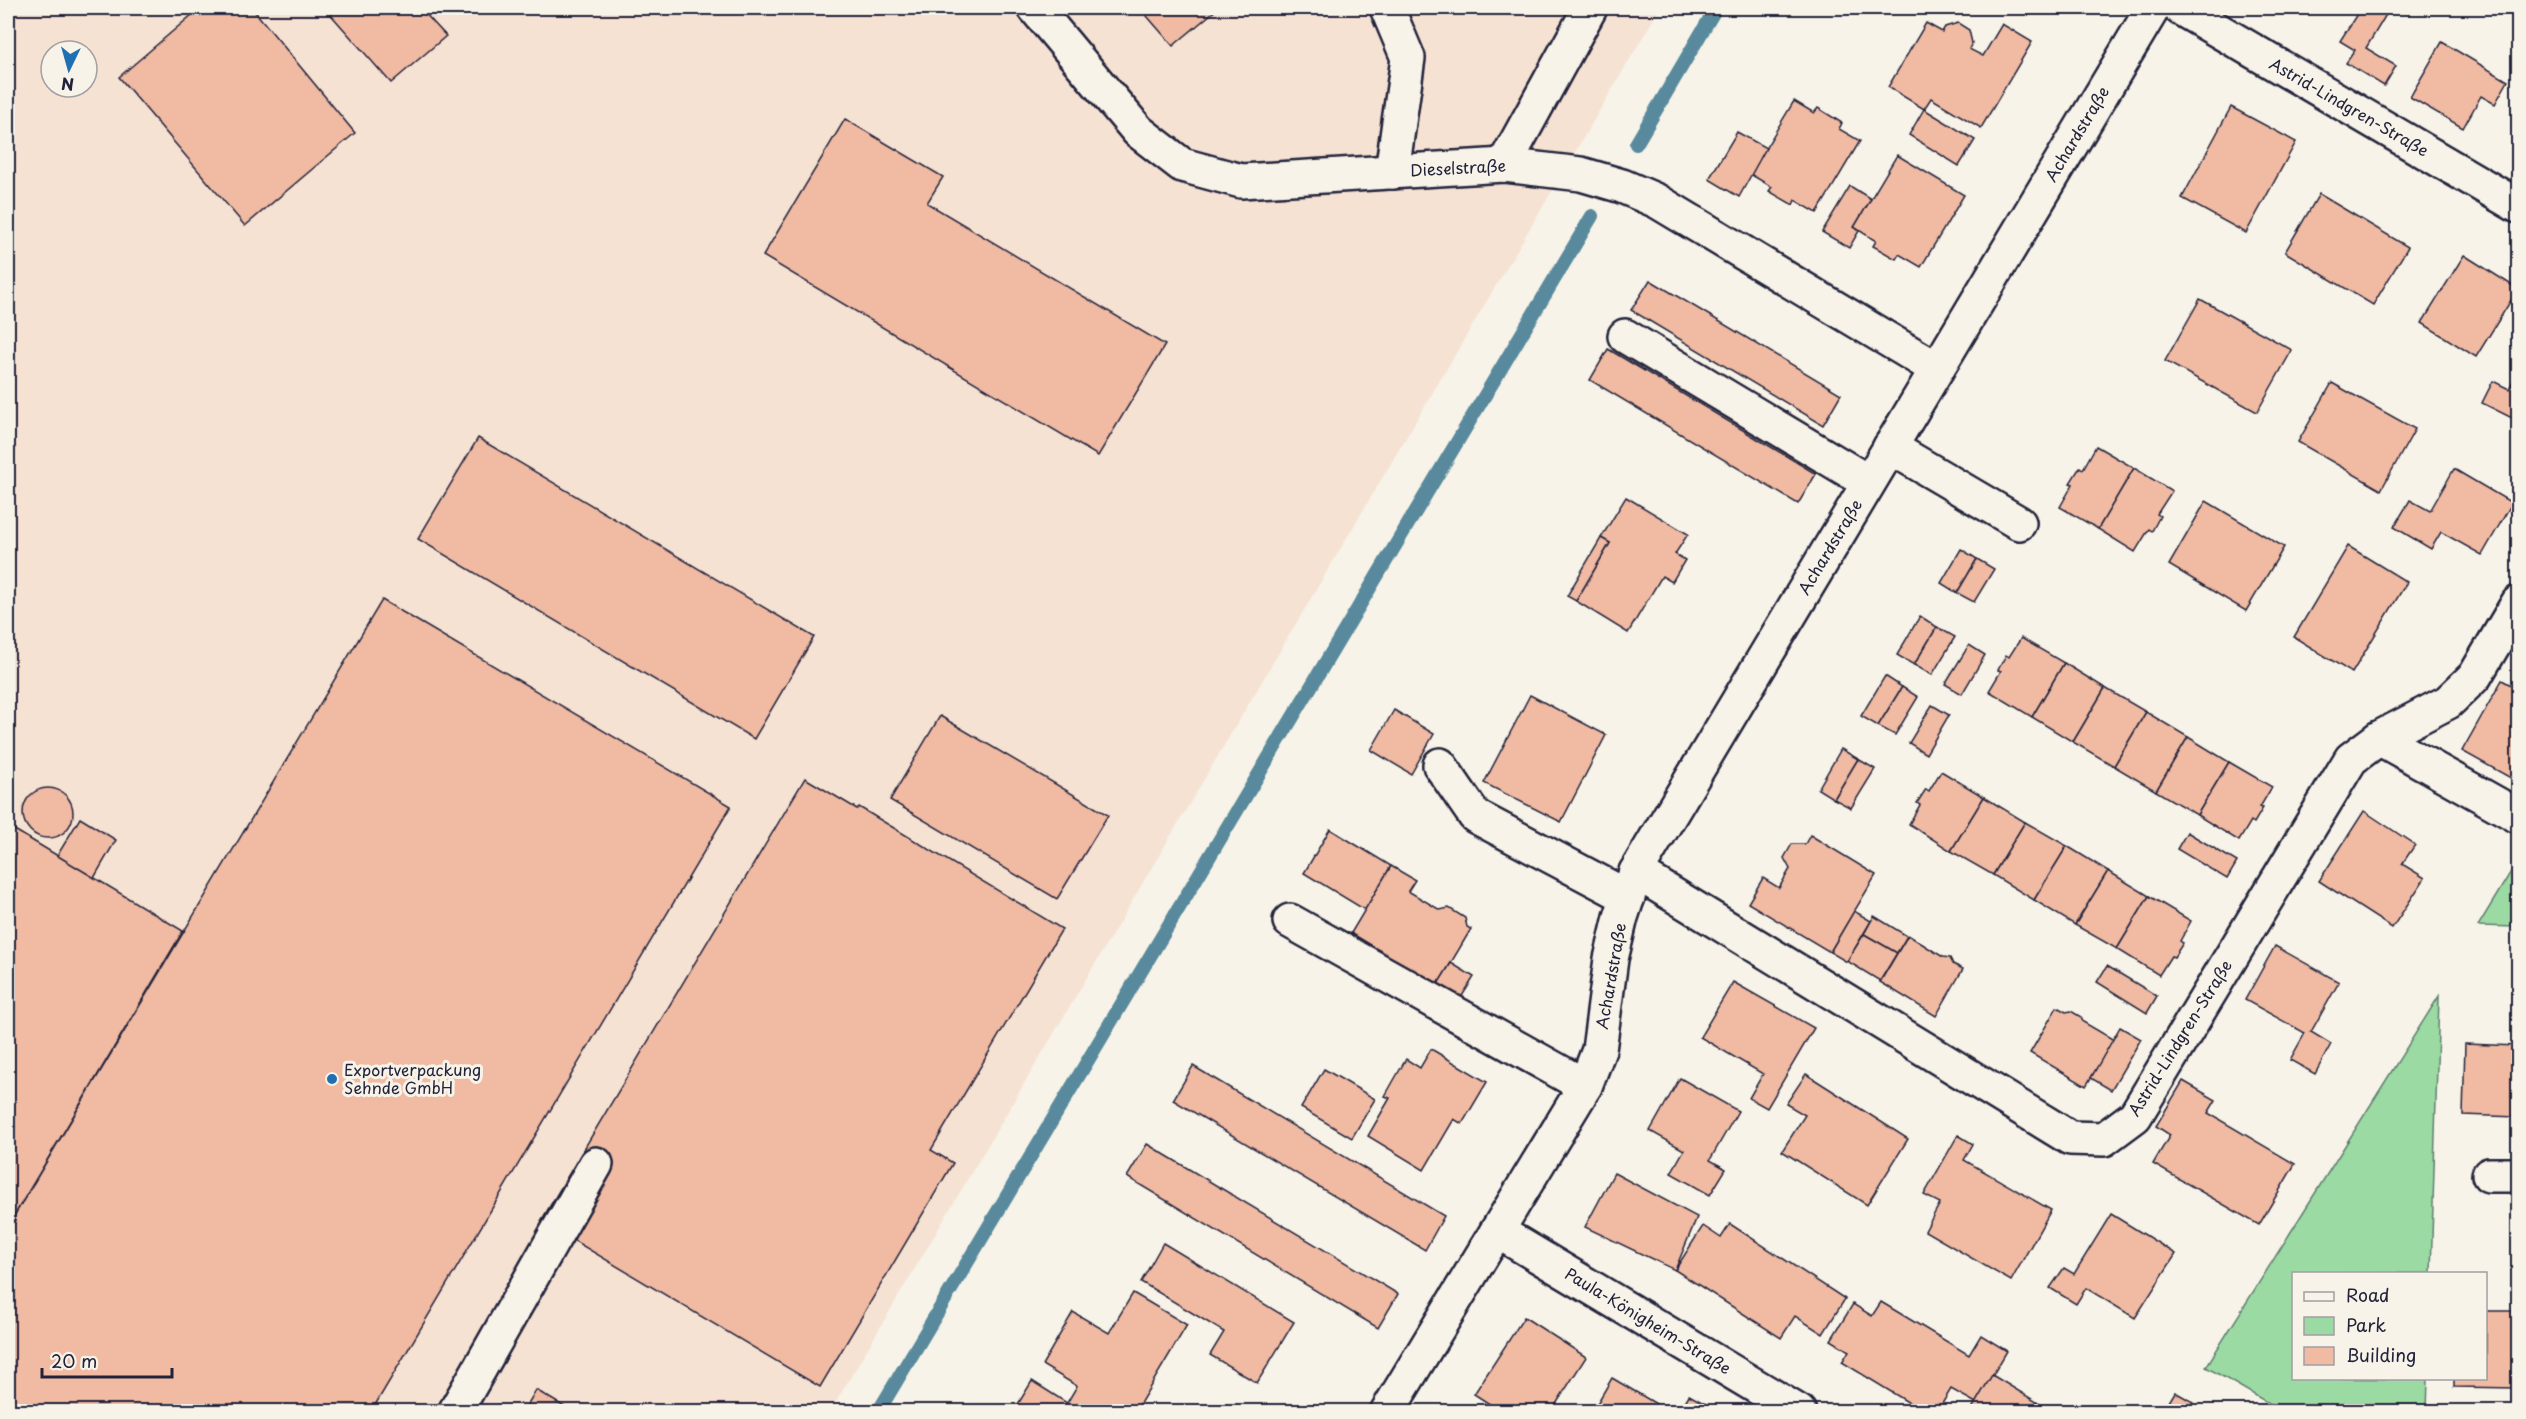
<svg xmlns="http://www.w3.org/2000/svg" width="2526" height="1419" font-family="'Playpen Sans',sans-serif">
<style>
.built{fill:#f5e2d3;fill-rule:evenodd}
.green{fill:#9bdaa3;stroke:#5e7e6f;stroke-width:1.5}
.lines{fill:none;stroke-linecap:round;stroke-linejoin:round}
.stream{stroke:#59899c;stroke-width:14}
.building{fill:#f0baa3;stroke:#22223b;stroke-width:1.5}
.minor-casing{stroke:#22223b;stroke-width:38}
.minor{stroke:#f7f3e8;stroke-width:33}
.poi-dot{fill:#1f6fb2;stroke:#f7f3e8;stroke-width:2}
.labels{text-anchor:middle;stroke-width:6;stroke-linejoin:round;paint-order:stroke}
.street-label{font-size:16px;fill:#22223b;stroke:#f7f3e8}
.poi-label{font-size:16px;fill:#22223b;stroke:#f7f3e8;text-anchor:start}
</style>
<rect width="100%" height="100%" fill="#f7f3e8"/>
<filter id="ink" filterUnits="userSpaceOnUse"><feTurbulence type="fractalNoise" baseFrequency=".0167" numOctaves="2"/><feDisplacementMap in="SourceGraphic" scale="12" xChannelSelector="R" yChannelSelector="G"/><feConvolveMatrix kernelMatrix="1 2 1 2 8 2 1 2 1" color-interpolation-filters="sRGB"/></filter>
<g filter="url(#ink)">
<path class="built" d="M8 8H1660L830 1412 8 1411ZM51 51H87V87H51Z"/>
<g class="green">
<path d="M2518 860V927L2478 926Z"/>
<path d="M2439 996 2431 1273 2294 1274V1378L2428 1379 2427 1411H2282L2206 1367Z"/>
</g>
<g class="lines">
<g class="stream">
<path d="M1636 144 1716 8"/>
<path d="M878 1412 1592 216"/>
</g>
</g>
<g class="building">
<path d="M200 8H252L355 133 245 226 119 77Z"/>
<path d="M325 8H420L446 36 391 83Z"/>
<path d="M1140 8H1218L1173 46Z"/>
<path d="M2345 8H2390L2366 48 2396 66 2384 86 2346 63 2355 50 2340 41 2357 14Z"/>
<path d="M1926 23 1942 32 1945 27 1958 23 1969 30 1972 43 1969 49 1983 56 2002 24 2032 42 1981 128 1931 98 1924 109 1888 87Z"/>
<path d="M2442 42 2508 81 2495 104 2481 96 2463 128 2410 97Z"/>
<path d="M1794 101 1814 113 1818 108 1842 123 1839 129 1860 141 1817 213 1795 200 1793 205 1769 191 1772 187 1750 174Z"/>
<path d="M2231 107 2296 142 2246 233 2182 198Z"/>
<path d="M1924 109 1975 140 1959 166 1909 135Z"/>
<path d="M845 119 943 177 927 203 1165 345 1098 456 763 256Z"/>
<path d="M1737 132 1766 148 1739 197 1709 179Z"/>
<path d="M1897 155 1964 195 1921 267 1899 254 1896 259 1873 246 1876 241 1854 227Z"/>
<path d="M1850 186 1871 199 1854 227 1859 231 1849 248 1822 232Z"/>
<path d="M2319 194 2408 247 2373 305 2285 252Z"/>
<path d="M2464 255 2518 289 2476 357 2422 323Z"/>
<path d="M1650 280 1841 394 1823 425 1631 310Z"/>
<path d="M2200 299 2292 350 2257 412 2165 361Z"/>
<path d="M1608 349 1816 474 1798 504 1590 380Z"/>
<path d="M2518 370V421L2482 403 2493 381 2509 389Z"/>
<path d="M2332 383 2415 429 2381 490 2298 442Z"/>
<path d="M478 438 814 637 754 739 418 539Z"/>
<path d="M2096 446 2134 468 2098 529 2060 507 2073 484 2070 483 2080 467 2083 469Z"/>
<path d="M2134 468 2172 491 2157 514 2160 516 2152 531 2149 529 2135 552 2098 529Z"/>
<path d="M2454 469 2512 503 2482 555 2441 532 2431 549 2394 527 2410 500 2430 511Z"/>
<path d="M1626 497 1688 534 1675 554 1685 560 1672 582 1662 576 1628 633 1576 601 1610 543 1601 538Z"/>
<path d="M2206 501 2284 547 2246 611 2169 565Z"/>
<path d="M1601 538 1610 543 1576 601 1567 596Z"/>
<path d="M2348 546 2407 582 2352 673 2294 637Z"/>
<path d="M1961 549 1977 559 1957 593 1941 583Z"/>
<path d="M1977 559 1994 569 1974 602 1957 593Z"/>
<path d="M382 600 731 806 371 1412H13L8 1409V1226Z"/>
<path d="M1920 616 1937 627 1914 665 1897 655Z"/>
<path d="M1937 627 1955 637 1932 675 1914 665Z"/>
<path d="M2021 638 2064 663 2032 717 1989 691 2001 671 1998 670 2006 655 2009 657Z"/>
<path d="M1969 645 1985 655 1962 694 1945 684Z"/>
<path d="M2064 663 2105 688 2073 742 2032 717Z"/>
<path d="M1885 676 1902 687 1878 726 1861 716Z"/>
<path d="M2502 680 2518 689V782L2462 751Z"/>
<path d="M1902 687 1918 697 1895 735 1878 726Z"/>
<path d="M2105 688 2146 712 2114 766 2073 742Z"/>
<path d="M1530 695 1606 735 1561 822 1484 783Z"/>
<path d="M1932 705 1949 715 1926 754 1909 743Z"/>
<path d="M1394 710 1434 734 1411 774 1371 750Z"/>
<path d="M2146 712 2188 737 2156 791 2114 766Z"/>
<path d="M940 716 1108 815 1057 899 890 800Z"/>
<path d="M2188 737 2229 762 2197 815 2156 791Z"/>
<path d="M1841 749 1858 759 1834 799 1818 789Z"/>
<path d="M1858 759 1875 769 1851 808 1834 799Z"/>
<path d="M2229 762 2272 787 2260 807 2263 808 2254 823 2251 821 2239 841 2197 815Z"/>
<path d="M1941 771 1984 797 1951 851 1909 824 1920 805 1917 803 1926 789 1929 791Z"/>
<path d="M805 778 857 809 859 807 1062 929 931 1150 953 1163 820 1387 541 1221Z"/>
<circle cx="48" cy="813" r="25"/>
<path d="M1984 797 2025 822 1993 875 1951 851Z"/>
<path d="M2364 811 2415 845 2402 864 2425 878 2392 928 2319 881Z"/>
<path d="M80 818 116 840 94 878 57 856Z"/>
<path d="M2025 822 2067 846 2034 900 1993 875Z"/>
<path d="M8 826 183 931 8 1226Z"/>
<path d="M1330 829 1391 866 1365 910 1304 873Z"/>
<path d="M2187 832 2237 862 2227 879 2177 849Z"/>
<path d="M1810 835 1876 875 1830 952 1748 903 1763 878 1779 888 1790 869 1784 858 1792 844H1805Z"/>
<path d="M2067 846 2108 871 2075 925 2034 900Z"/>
<path d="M1391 866 1415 880 1408 891 1440 910 1449 908 1465 918 1467 927 1471 929 1436 988 1369 948 1371 945 1351 933Z"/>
<path d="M2108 871 2149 896 2117 949 2075 925Z"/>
<path d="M2149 896 2191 921 2180 941 2183 943 2174 957 2171 956 2159 975 2117 949Z"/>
<path d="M1854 911 1871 921 1847 962 1830 952Z"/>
<path d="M1874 916 1907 936 1897 953 1864 934Z"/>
<path d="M1864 934 1897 953 1880 981 1847 961Z"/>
<path d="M1908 935 1943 957 1950 958 1953 964 1963 969 1936 1016 1880 982Z"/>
<path d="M2275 946 2339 982 2311 1032 2331 1044 2315 1074 2290 1060 2305 1033 2245 1000Z"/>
<path d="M1451 963 1474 977 1459 1001 1436 987Z"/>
<path d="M2107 966 2157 996 2147 1013 2097 982Z"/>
<path d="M1733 982 1814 1028 1767 1108 1749 1098 1763 1074 1700 1037Z"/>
<path d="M2057 1007 2066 1012 2071 1011 2081 1017 2083 1022 2114 1040 2086 1086 2030 1053Z"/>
<path d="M2120 1027 2141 1039 2111 1090 2091 1078Z"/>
<path d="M2465 1044 2518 1046V1117L2463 1115Z"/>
<path d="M1431 1049 1487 1082 1462 1124 1454 1119 1424 1170 1368 1136 1390 1098 1385 1096 1406 1059 1420 1068Z"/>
<path d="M1193 1066 1444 1216 1425 1250 1173 1100Z"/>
<path d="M1324 1069 1375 1099 1352 1138 1301 1108Z"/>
<path d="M1806 1074 1908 1139 1867 1205 1782 1151 1805 1115 1786 1104Z"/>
<path d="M1680 1078 1738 1111 1710 1160 1726 1169 1710 1195 1671 1173 1684 1150 1650 1131Z"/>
<path d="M2183 1081 2216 1100 2208 1113 2295 1164 2259 1225 2153 1164 2170 1135 2156 1126Z"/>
<path d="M1958 1135 1973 1144 1964 1160 2051 1210 2011 1281 1925 1231 1940 1203 1924 1195Z"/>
<path d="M1147 1144 1398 1294 1378 1328 1127 1177Z"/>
<path d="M1614 1173 1697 1217 1675 1270 1585 1227Z"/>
<path d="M2111 1214 2176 1254 2135 1318 2086 1288 2076 1304 2050 1288 2064 1268 2074 1274Z"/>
<path d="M1730 1224 1845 1299 1823 1334 1795 1316 1781 1338 1675 1270 1703 1226 1721 1238Z"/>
<path d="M1163 1243 1294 1322 1257 1383 1210 1355 1224 1332 1141 1282Z"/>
<path d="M1133 1293 1187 1325 1135 1412H1069L1064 1408 1077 1386 1042 1365 1073 1312 1109 1333Z"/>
<path d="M1881 1302 1969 1355 1981 1335 2007 1351 1976 1403 1951 1389 1937 1412H1924L1842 1362 1849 1351 1831 1340 1853 1304 1872 1316Z"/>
<path d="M2486 1311H2518V1388L2454 1387V1378H2486Z"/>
<path d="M1524 1317 1586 1357 1551 1412H1502L1474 1394Z"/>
<path d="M1992 1375 2053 1412H1970Z"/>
<path d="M1612 1378 1670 1412H1592Z"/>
<path d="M1032 1381 1067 1403 1064 1408 1069 1412H1030L1018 1404Z"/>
<path d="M536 1390 573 1412H523Z"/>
<path d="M2175 1392 2193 1402 2187 1412H2163Z"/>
<path d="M1689 1395 1713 1408 1711 1412H1679Z"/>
</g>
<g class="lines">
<g class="minor-casing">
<g id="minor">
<path d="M1035 8 1138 131 1182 165 1241 181 1504 165 1581 174 1622 186 1657 201 1937 369"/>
<path d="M1387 8 1408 58 1392 172"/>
<path d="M2180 8 2518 206"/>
<path d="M1504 165 1590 8"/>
<path d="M1625 336 1868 482"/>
<path d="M1890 447 2019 523"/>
<path d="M2379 738 2518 816"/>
<path d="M1440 765 1475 816 1628 897"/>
<path d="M1636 872 2070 1138 2104 1139 2135 1116 2351 759 2379 738 2448 702 2475 676 2518 603"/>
<path d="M1290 921 1585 1086"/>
<path d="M2489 1175H2518"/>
<path d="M1497 1231 1799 1412"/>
<path d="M455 1412 596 1164"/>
<path d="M1387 1412 1585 1086 1599 1050 1611 959 1621 917 1636 872 2153 8"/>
</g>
</g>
<use href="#minor" class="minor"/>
</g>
</g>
<circle class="poi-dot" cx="332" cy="1079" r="6"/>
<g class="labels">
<g class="street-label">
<text transform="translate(2349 107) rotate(30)" y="6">Astrid-Lindgren-Straße</text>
<text transform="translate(2077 134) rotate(-59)" y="6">Achardstraße</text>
<text transform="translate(1458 168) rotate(-3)" y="6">Dieselstraße</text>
<text transform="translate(1830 547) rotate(-59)" y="6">Achardstraße</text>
<text transform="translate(1611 976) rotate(-80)" y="6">Achardstraße</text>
<text transform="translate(2180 1038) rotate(-58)" y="6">Astrid-Lindgren-Straße</text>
<text transform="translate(1648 1321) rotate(31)" y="6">Paula-Königheim-Straße</text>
</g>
<g class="poi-label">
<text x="344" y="1076">Exportverpackung<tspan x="344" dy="18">Sehnde GmbH</tspan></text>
</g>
</g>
<rect width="2526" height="1419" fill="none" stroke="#f7f3e8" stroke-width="30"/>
<rect x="15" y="15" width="2496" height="1389" fill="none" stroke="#22223b" stroke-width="2" filter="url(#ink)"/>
<rect x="2292" y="1272" width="195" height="108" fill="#f7f3e8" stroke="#a29fa3" stroke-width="1.5"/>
<rect x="2304" y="1292" width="30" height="9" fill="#f7f3e8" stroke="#a29fa3" stroke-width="1.5"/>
<text x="2346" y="1302" font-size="18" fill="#22223b">Road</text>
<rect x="2304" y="1317" width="30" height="18" fill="#9bdaa3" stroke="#a29fa3" stroke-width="1.5"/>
<text x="2346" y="1332" font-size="18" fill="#22223b">Park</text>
<rect x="2304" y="1347" width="30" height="18" fill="#f0baa3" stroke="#a29fa3" stroke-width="1.5"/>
<text x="2346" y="1362" font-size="18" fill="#22223b">Building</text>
<g transform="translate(69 69) rotate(185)"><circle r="28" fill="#f7f3e8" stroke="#a29fa3" stroke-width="1.5"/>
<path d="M0-4.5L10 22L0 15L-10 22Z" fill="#1f6fb2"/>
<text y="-9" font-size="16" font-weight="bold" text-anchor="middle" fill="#22223b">N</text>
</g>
<path d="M42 1368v9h130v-9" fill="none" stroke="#22223b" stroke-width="3"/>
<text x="51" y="1368" font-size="18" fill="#22223b" stroke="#f7f3e8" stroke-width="4.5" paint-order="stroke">20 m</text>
</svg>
